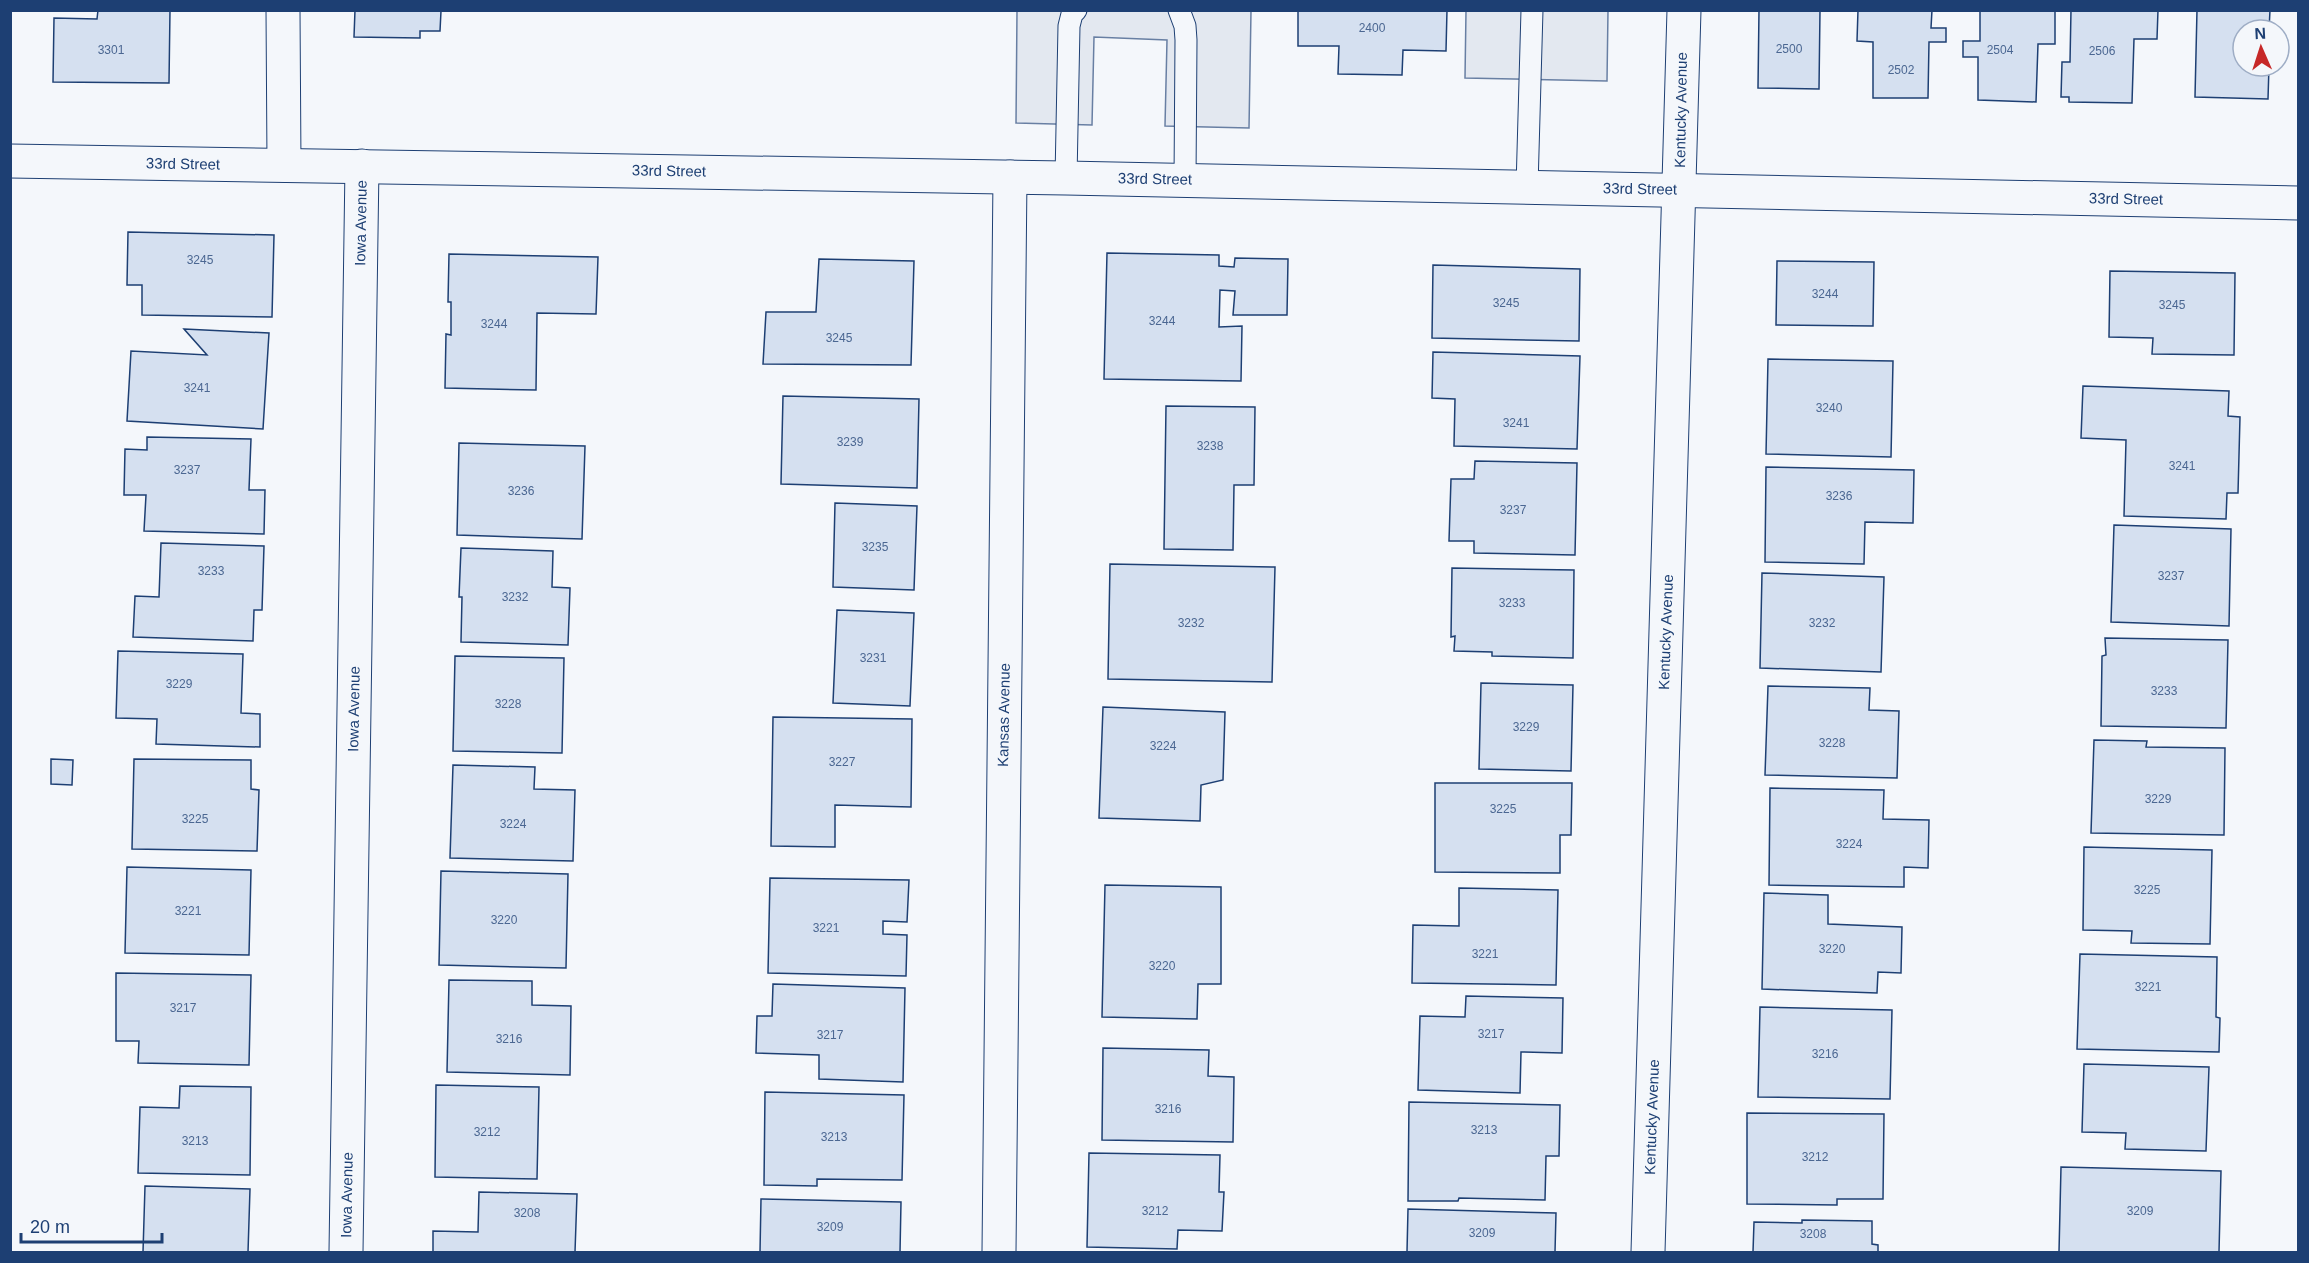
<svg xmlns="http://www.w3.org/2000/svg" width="2309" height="1263" font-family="Helvetica,sans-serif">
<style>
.parking{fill:#e3e8f0;stroke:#687fa3;stroke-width:1.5}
.building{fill:#d5e0f0;stroke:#1d3f73;stroke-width:1.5}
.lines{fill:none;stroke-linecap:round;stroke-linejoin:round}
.service-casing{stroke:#1d3f73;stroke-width:23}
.minor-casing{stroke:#1d3f73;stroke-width:35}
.service{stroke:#f4f7fb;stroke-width:21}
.minor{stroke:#f4f7fb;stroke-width:33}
.labels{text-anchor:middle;stroke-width:4.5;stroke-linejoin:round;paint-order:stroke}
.number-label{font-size:12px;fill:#4b6792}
.street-label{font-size:15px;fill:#1d3f73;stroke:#f4f7fb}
</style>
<rect width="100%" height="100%" fill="#f4f7fb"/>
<g class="parking">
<path d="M1017 11H1251L1249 128 1165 126 1167 40 1094 37 1092 125 1016 123Z"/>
<path d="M1466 11H1608L1607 81 1465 78Z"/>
</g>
<g class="building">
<path d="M98 10H170L169 83 53 82 54 18 97 19Z"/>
<path d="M355 10 441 11 440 31H420V38L354 37Z"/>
<path d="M1298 10H1447L1446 51 1403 50 1402 75 1338 74 1339 46H1298Z"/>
<path d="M1759 10H1820L1819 89 1758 88Z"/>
<path d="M1858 10H1932L1931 28H1946V42H1929L1928 98H1873V42L1857 41Z"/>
<path d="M1980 10H2055V44H2038L2036 102 1978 100V57H1963V41H1980Z"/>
<path d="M2071 10H2158L2157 39H2134L2132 103 2069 102V97H2061L2062 62H2070Z"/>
<path d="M2197 10H2270L2269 30H2243V66H2269L2268 99 2195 97Z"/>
<path d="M128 232 274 235 272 317 142 315V285H127Z"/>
<path d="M1107 253 1219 255V266L1234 267 1235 258 1288 259 1287 315H1233L1235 291 1220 290 1219 327 1242 326 1241 381 1104 379Z"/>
<path d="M449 254 598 257 596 314 537 313 536 390 445 388 446 334 451 335V302H448Z"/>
<path d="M819 259 914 261 911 365 763 364 766 312H816Z"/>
<path d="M1777 261 1874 262 1873 326 1776 325Z"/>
<path d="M1433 265 1580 269 1579 341 1432 338Z"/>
<path d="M2110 271 2235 273 2234 355 2152 354 2153 338 2109 337Z"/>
<path d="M184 329 269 333 263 429 127 421 131 351 207 355Z"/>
<path d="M1433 352 1580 356 1577 449 1454 446 1455 399 1432 398Z"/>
<path d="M1768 359 1893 361 1891 457 1766 454Z"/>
<path d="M2083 386 2229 391 2228 416 2240 417 2238 493H2227L2226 519 2124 516 2126 440 2081 438Z"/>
<path d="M783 396 919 399 917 488 781 484Z"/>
<path d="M1166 406 1255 407 1254 485H1234L1233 550 1164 549Z"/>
<path d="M147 437 251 439 249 490H265L264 534 144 531 146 495H124L125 449 147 450Z"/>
<path d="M459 443 585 446 582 539 457 535Z"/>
<path d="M1475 461 1577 463 1575 555 1474 553V541H1449L1451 479H1474Z"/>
<path d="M1766 467 1914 470 1913 523 1865 522 1864 564 1765 562Z"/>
<path d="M835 503 917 506 914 590 833 587Z"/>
<path d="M2114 525 2231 529 2229 626 2111 622Z"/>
<path d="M161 543 264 546 262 610H254L253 641 133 637 135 596 159 597Z"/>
<path d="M461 548 553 551 552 587 570 588 568 645 461 642 462 597H459Z"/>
<path d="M1110 564 1275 567 1272 682 1108 679Z"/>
<path d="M1452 568 1574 570 1573 658 1492 656V652L1454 651 1455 636 1451 637Z"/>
<path d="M1762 573 1884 577 1881 672 1760 668Z"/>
<path d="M837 610 914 613 910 706 833 703Z"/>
<path d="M2105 638 2228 640 2226 728 2101 726 2102 656 2106 655Z"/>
<path d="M118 651 243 654 241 713 260 714V747L156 744 157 719 116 718Z"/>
<path d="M455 656 564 658 562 753 453 751Z"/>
<path d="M1481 683 1573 685 1571 771 1479 769Z"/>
<path d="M1768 686 1870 688 1869 710 1899 711 1897 778 1765 775Z"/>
<path d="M1103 707 1225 712 1223 780 1201 785 1200 821 1099 818Z"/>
<path d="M773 717 912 719 911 807 835 805V847L771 846Z"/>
<path d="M2094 740 2147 741 2146 747 2225 748 2224 835 2091 833Z"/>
<path d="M51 759 73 760 72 785 51 784Z"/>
<path d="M134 759 251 760V789L259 790 257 851 132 849Z"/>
<path d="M453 765 535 767 534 789 575 790 573 861 450 858Z"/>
<path d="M1435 783H1572L1571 835H1560V873L1435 872Z"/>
<path d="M1770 788 1884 790 1883 819 1929 820 1928 868 1904 867V887L1769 885Z"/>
<path d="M2084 847 2212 850 2210 944 2131 943 2132 931 2083 930Z"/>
<path d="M127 867 251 870 249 955 125 953Z"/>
<path d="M441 871 568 874 566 968 439 965Z"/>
<path d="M770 878 909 880 907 922 883 921V934L907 935 906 976 768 973Z"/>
<path d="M1105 885 1221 887V984H1198L1197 1019 1102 1017Z"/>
<path d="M1459 888 1558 890 1556 985 1412 983 1413 925 1459 926Z"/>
<path d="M1764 893 1828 895V924L1902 927 1901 973 1878 972 1877 993 1762 989Z"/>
<path d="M2080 954 2217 957 2216 1017 2220 1018 2219 1052 2077 1049Z"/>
<path d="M116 973 251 975 249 1065 138 1063 139 1041H116Z"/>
<path d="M449 980 532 981V1005L571 1006 570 1075 447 1072Z"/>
<path d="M773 984 905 988 903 1082 819 1079V1055L756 1053 757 1016H772Z"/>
<path d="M1466 996 1563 998 1562 1053 1521 1052 1520 1093 1418 1090 1420 1016 1465 1017Z"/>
<path d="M1760 1007 1892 1010 1890 1099 1758 1097Z"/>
<path d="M1103 1048 1209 1050 1208 1076 1234 1077 1233 1142 1102 1140Z"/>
<path d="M2084 1064 2209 1067 2206 1151 2125 1149 2126 1133 2082 1132Z"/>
<path d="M436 1085 539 1087 537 1179 435 1177Z"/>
<path d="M180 1086 251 1087 250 1175 138 1173 140 1107 179 1108Z"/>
<path d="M765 1092 904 1095 902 1180 817 1179V1186L764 1185Z"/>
<path d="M1409 1102 1560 1105 1559 1156H1546L1545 1200 1459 1198 1458 1201H1408Z"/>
<path d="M1747 1113 1884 1114 1883 1199H1837V1205L1747 1204Z"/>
<path d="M1089 1153 1220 1155 1219 1192H1224L1222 1231 1178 1230 1177 1249 1087 1247Z"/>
<path d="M2061 1167 2221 1171 2219 1252H2059Z"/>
<path d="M145 1186 250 1189 248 1252H143Z"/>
<path d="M479 1192 577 1194 575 1252H433V1231L478 1232Z"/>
<path d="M761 1199 901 1202 900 1252H760Z"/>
<path d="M1408 1209 1556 1213 1555 1252H1407Z"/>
<path d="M1802 1220 1872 1221V1244L1878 1245V1252H1753L1754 1222 1802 1223Z"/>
</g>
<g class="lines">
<g class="service-casing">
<g id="service">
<path d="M1179 10 1185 26 1186 40 1185 180"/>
<path d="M1066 178 1069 26 1072 14 1076 10"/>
<path d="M1527 187 1532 10"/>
</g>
</g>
<g class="minor-casing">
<g id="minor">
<path d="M283 10 284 165"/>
<path d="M10 161 1066 178 2298 203"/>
<path d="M346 1252 362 166"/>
<path d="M999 1252 1010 177"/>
<path d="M1648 1252 1684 10"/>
</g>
</g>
<use href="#service" class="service"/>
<use href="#minor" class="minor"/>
</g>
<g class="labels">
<g class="number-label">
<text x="1372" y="32">2400</text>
<text x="1789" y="53">2500</text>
<text x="111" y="54">3301</text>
<text x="2000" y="54">2504</text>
<text x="2102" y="55">2506</text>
<text x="1901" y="74">2502</text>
<text x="200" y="264">3245</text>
<text x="1825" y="298">3244</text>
<text x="1506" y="307">3245</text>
<text x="2172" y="309">3245</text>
<text x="1162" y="325">3244</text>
<text x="494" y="328">3244</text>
<text x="839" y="342">3245</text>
<text x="197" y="392">3241</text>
<text x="1829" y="412">3240</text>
<text x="1516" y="427">3241</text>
<text x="850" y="446">3239</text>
<text x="1210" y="450">3238</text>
<text x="2182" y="470">3241</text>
<text x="187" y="474">3237</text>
<text x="521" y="495">3236</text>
<text x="1839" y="500">3236</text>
<text x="1513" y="514">3237</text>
<text x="875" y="551">3235</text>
<text x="211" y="575">3233</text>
<text x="2171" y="580">3237</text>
<text x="515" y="601">3232</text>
<text x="1512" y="607">3233</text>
<text x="1191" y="627">3232</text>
<text x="1822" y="627">3232</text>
<text x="873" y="662">3231</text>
<text x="179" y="688">3229</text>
<text x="2164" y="695">3233</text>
<text x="508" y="708">3228</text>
<text x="1526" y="731">3229</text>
<text x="1832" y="747">3228</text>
<text x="1163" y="750">3224</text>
<text x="842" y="766">3227</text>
<text x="2158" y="803">3229</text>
<text x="1503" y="813">3225</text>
<text x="195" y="823">3225</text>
<text x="513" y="828">3224</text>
<text x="1849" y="848">3224</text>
<text x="2147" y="894">3225</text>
<text x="188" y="915">3221</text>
<text x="504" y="924">3220</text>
<text x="826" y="932">3221</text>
<text x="1832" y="953">3220</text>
<text x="1485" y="958">3221</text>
<text x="1162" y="970">3220</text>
<text x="2148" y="991">3221</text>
<text x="183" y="1012">3217</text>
<text x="1491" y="1038">3217</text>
<text x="830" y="1039">3217</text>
<text x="509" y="1043">3216</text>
<text x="1825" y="1058">3216</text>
<text x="1168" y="1113">3216</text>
<text x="1484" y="1134">3213</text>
<text x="487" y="1136">3212</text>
<text x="834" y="1141">3213</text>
<text x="195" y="1145">3213</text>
<text x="1815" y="1161">3212</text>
<text x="1155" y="1215">3212</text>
<text x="2140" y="1215">3209</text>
<text x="527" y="1217">3208</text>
<text x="830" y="1231">3209</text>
<text x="1482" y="1237">3209</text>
<text x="1813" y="1238">3208</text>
</g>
<g class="street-label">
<text transform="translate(1681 110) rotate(-89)" y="5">Kentucky Avenue</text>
<text transform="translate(183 164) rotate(1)" y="5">33rd Street</text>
<text transform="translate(669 171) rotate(1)" y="5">33rd Street</text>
<text transform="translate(1155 179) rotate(1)" y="5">33rd Street</text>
<text transform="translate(1640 189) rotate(1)" y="5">33rd Street</text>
<text transform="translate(2126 199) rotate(1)" y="5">33rd Street</text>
<text transform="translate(361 223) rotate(-89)" y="5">Iowa Avenue</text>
<text transform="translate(1666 632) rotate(-88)" y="5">Kentucky Avenue</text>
<text transform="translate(354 709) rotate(-89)" y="5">Iowa Avenue</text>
<text transform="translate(1004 715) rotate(-89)" y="5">Kansas Avenue</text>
<text transform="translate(1652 1117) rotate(-88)" y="5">Kentucky Avenue</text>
<text transform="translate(347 1195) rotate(-89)" y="5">Iowa Avenue</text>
</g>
</g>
<rect width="2309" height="1263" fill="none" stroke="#1d3f73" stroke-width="24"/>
<g transform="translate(2261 48) rotate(357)"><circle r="28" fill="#f4f7fb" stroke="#9eadc5" stroke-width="1.5"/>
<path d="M0-4.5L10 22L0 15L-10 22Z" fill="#c62828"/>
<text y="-9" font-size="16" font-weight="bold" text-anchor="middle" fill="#1d3f73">N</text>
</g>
<path d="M21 1233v9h141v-9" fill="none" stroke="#1d3f73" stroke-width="3"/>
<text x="30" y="1233" font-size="18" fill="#1d3f73" stroke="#f4f7fb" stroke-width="4.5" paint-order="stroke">20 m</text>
</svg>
